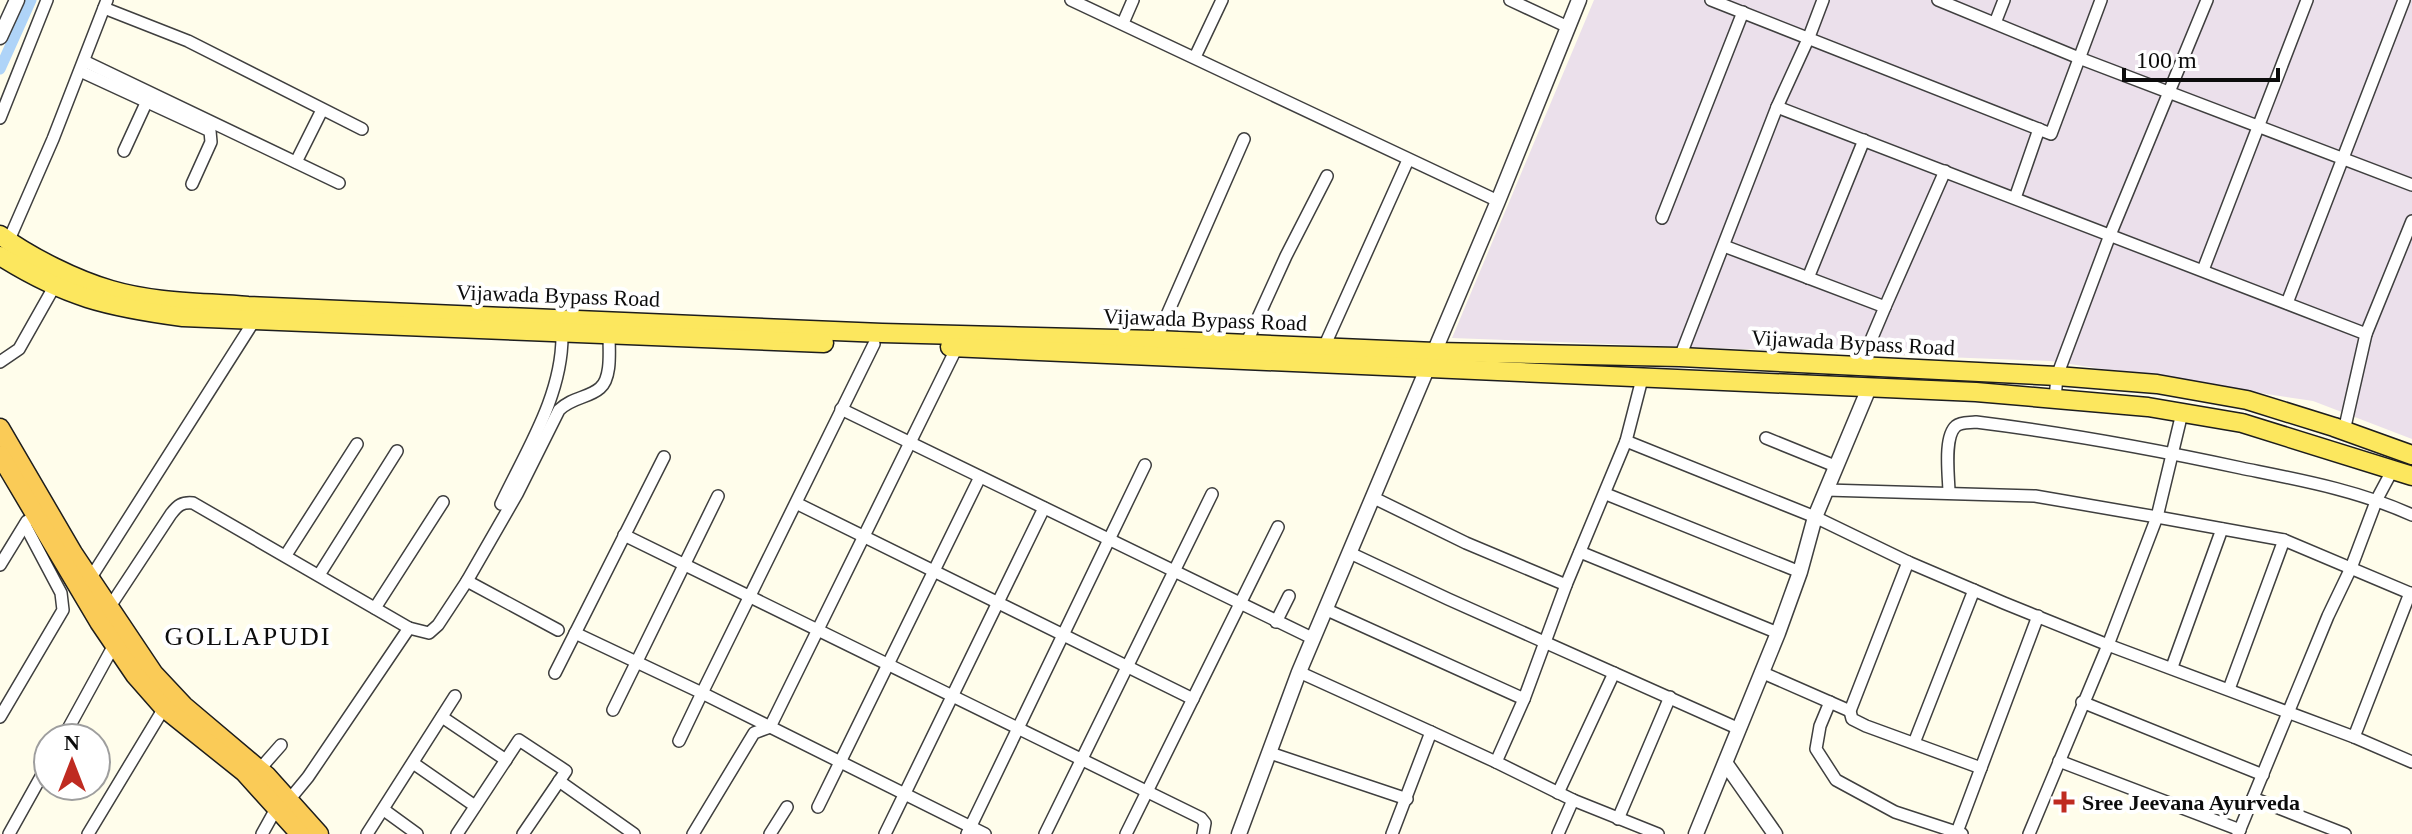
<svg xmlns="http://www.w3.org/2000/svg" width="2412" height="834" font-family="'Times New Roman',serif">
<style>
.industrial{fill:#ebe0eb}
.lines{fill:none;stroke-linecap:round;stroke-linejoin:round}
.canal{stroke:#afd4f8;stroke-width:11}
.minor-casing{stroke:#3f3f3f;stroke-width:14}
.tertiary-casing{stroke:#3f3f3f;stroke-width:17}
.primary-casing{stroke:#1d1d1d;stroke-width:21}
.trunk-casing{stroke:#1d1d1d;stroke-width:21}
.minor{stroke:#fff;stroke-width:11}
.tertiary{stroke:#fff;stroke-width:14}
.primary{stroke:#fce75e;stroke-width:18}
.trunk{stroke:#facb57;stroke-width:18}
.poi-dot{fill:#bf2b21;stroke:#fff;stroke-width:3}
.labels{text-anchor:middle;stroke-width:8;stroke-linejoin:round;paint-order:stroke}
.street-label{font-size:22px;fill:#0c0c0c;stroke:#fff}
.poi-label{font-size:22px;font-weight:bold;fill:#0c0c0c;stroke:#fff;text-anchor:start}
.quarter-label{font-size:26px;letter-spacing:2px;fill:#0c0c0c;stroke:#fff}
</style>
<rect width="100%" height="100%" fill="#fffdeb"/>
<path class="industrial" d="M1594 0H2412V439L2313 401 2050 361 1452 338Z"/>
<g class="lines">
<path class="canal" d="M0 69 31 0"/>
<g class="minor-casing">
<g id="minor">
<path d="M1071 0 1498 201"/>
<path d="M1510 0 1568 27"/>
<path d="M1711 0 2051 134 2101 0"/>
<path d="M1938 0 2079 58 2412 185"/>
<path d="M104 8 188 41 362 129"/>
<path d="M1123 23 1133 0"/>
<path d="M1995 23 2004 0"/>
<path d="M1195 57 1222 0"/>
<path d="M84 61 339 183"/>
<path d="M80 71 210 131 211 142 192 184"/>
<path d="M1777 107 2366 334"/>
<path d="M0 118 47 0"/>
<path d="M124 151 147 101"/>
<path d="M296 162 322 110"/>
<path d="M2015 198 2039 129"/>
<path d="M1662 218 1743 12"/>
<path d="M8 242 53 139 107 0"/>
<path d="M1724 246 1885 307 1860 366"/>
<path d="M2203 270 2307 0"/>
<path d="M1808 278 1864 140"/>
<path d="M2287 303 2404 0"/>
<path d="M1885 307 1945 171"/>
<path d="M1156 340 1244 139"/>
<path d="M874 344 702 693 985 834"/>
<path d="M1246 344 1286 256 1327 176"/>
<path d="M1324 347 1408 160"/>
<path d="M1680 357 1777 107 1809 37 1823 0"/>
<path d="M0 362 19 349 54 287"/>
<path d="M1642 379 1626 441 1566 585 1524 699 1496 762 1573 800 1658 834"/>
<path d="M2055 399 2057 376 2110 235 2207 0"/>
<path d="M841 409 1312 638"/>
<path d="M2344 431 2366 334 2412 221"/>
<path d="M1766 438 1835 466"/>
<path d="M1626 441 1815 517 1908 562 2004 603 2108 645 2354 737 2412 762"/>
<path d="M1826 490 2035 496 2157 517 2284 540 2412 594"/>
<path d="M1949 493C1949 478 1943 437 1956 426 1961 422 1969 423 1976 422 2065 433 2153 449 2241 468 2300 480 2357 490 2412 515"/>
<path d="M1606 494 1800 572"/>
<path d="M1374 498 1466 543 1566 585"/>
<path d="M501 504C526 451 563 395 562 334"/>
<path d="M798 504 1193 699"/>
<path d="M624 535 1201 818 1205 823 1203 834"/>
<path d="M1580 552 1778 633"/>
<path d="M1350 553 1448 599 1737 728"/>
<path d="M286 555 357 444"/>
<path d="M0 565 27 521"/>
<path d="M319 575 397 451"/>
<path d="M90 579 254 321"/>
<path d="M467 581 517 494 559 410C572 397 589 398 600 388 612 378 609 350 609 336"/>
<path d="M109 608 171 514C178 505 182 502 193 503L409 628 429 633 438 625 467 581 558 630"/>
<path d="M375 608 443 502"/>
<path d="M1325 609 1524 699"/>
<path d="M1276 622 1289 596"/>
<path d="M575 633 702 693 679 741"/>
<path d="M2172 667 2222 529"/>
<path d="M1299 672 1431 732"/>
<path d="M1761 672 1850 711 1908 562"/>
<path d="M555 673 664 457"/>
<path d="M2229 689 2284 540"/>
<path d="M1830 702 1820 726 1816 749 1836 780 1895 812 1962 834"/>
<path d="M2082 702 2263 775"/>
<path d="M613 710 718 496"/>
<path d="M1850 711 1852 719 1866 726 1981 768"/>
<path d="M0 717 63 610 61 593 25 525"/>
<path d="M442 717 506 760"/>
<path d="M2354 737 2410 593"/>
<path d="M63 738 114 645"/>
<path d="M1914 743 1974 590"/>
<path d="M1270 753 1407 799"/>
<path d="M2059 761 2240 830"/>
<path d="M413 763 475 806"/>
<path d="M259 770 281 745"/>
<path d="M559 781 634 834"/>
<path d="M1558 793 1614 673"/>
<path d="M2253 798 2345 834"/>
<path d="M289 800 308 777 409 628"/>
<path d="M818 807 980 477"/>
<path d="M384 810 417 834"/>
<path d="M1618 819 1670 697"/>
<path d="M1957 832 2038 616"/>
<path d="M9 834 48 764"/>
<path d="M88 834 164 708"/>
<path d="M262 834 277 807"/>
<path d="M367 834 455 696"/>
<path d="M457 834 519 740 566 771 523 834"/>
<path d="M693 834 754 733 770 727 959 343"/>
<path d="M770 834 787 807"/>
<path d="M885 834 1044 508"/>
<path d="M967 834 1145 465"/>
<path d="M1045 834 1212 494"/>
<path d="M1126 834 1278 527"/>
<path d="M1392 834 1431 732 1496 762"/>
<path d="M1558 834 1573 800"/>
<path d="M2029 834 2108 645 2157 517 2182 413"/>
<path d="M2238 834 2328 616 2351 568 2377 499 2393 469"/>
</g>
</g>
<g class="tertiary-casing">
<g id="tertiary">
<path d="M0 37 17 0"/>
<path d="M1726 764 1775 834"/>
<path d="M1239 834 1299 672 1498 201 1579 0"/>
<path d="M1696 834 1778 633 1800 572 1815 517 1869 388"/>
</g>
</g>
<g class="primary-casing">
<g id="primary">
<path d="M0 235C30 257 76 280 111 290 155 303 203 302 248 306L882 333 1156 340 1435 352 1680 357 2057 376 2157 384 2247 400 2334 427 2412 455"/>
<path d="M0 256C65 297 108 307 183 317L824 343"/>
<path d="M950 347 1976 392 2148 407 2242 423 2412 476"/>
</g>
</g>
<g class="trunk-casing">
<g id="trunk">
<path d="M0 428 73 553 154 674 184 706 267 776 319 834"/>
<path d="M0 455 99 622 135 675 164 708 244 772 300 834"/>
</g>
</g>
<use href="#minor" class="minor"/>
<use href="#tertiary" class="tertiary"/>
<use href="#primary" class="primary"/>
<use href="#trunk" class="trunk"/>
</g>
<path class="poi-dot" d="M2060 790h8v8h8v8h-8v8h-8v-8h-8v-8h8z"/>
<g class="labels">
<g class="street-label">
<text transform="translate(558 295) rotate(2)" y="8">Vijawada Bypass Road</text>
<text transform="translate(1205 319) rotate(2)" y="8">Vijawada Bypass Road</text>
<text transform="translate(1853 342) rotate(3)" y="8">Vijawada Bypass Road</text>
</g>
<g class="poi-label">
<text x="2082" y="810">Sree Jeevana Ayurveda</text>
</g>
<g class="quarter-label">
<text x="248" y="645">GOLLAPUDI</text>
</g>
</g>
<g transform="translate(72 762)"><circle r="38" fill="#ffffff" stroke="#9e9e9e" stroke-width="2"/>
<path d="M0-6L14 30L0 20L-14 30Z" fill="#bf2b21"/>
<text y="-12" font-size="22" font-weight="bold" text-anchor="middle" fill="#0c0c0c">N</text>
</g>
<path d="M2124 68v12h154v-12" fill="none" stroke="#0c0c0c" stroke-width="4"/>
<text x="2136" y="68" font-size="24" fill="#0c0c0c" stroke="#ffffff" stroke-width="6" paint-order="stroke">100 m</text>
</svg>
